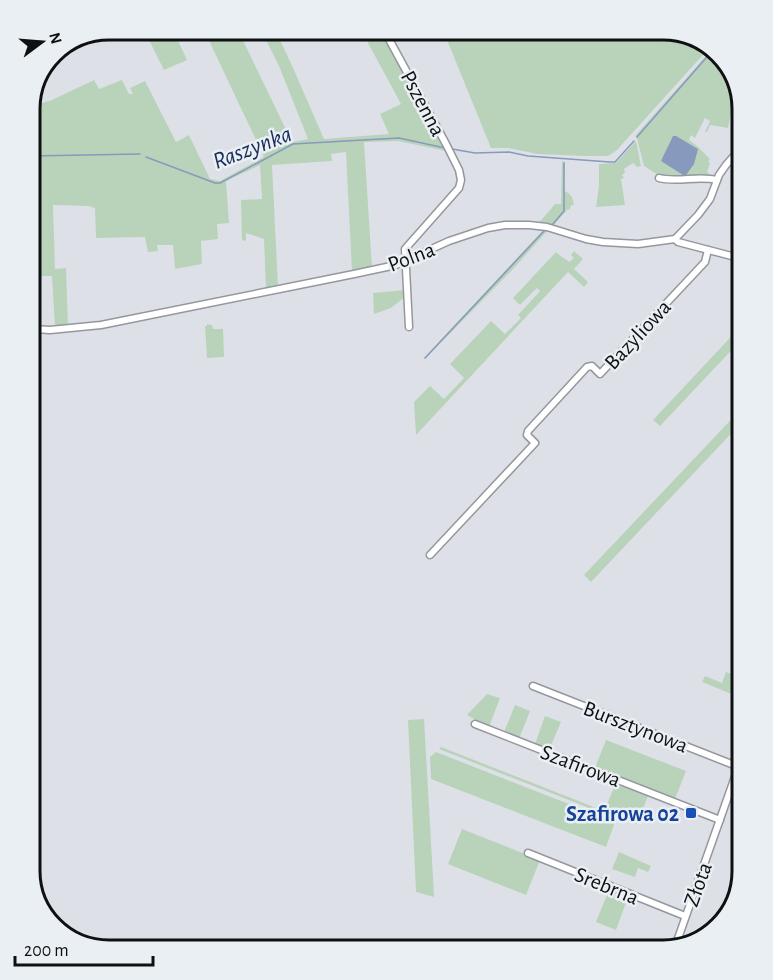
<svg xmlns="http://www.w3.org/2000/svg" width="773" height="980" font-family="'Alegreya Sans',sans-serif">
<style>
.green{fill:#b9d3bb}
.water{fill:#8799bc}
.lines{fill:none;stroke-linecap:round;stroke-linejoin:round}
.stream{stroke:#8799bc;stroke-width:1.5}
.minor-casing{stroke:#94979d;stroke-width:9}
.minor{stroke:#fff;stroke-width:6}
.transit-dot{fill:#1a4fb4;stroke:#eaeff4;stroke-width:2}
.labels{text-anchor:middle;stroke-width:5;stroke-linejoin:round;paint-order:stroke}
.street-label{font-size:22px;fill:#0f1012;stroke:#eaeff4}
.transit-label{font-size:22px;font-weight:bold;fill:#164399;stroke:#eaeff4;text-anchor:end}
.water-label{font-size:24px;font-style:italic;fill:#172c5a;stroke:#eaeff4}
.rim{fill:none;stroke:#0f1012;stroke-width:3}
</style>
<rect width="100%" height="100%" fill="#dde1e7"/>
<g class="green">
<path d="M161 30H173L187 60 164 70 147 36Z"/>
<path d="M204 30H238L292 142 308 139 279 66 261 30H275L290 61 324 139 389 134 380 114 401 104 361 30H381L446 151 398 141 364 142 372 268 352 272 346 152 331 154 332 161 272 165 278 286 266 289 264 239 246 233V241L242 240 241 200 262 199 260 165 226 181 229 223 217 224 218 239 201 241 202 264 175 269 173 245H157L158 251 148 252 145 237 96 238 95 208 88 206 53 205 55 269 66 268 68 327 55 328 52 276H30V104L32 106 52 100 94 80 99 89 122 80 129 94H133L130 88 145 81 176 142 189 135 210 179 220 181 264 157Z"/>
<path d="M443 30H668L703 41 710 47 617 150 608 156H585L538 154 508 148H491Z"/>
<path d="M712 49 730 66 743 108 732 107 728 128 710 125 707 132H705L710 121 705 118 695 138 691 135 689 140C698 146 703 152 710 159L708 162 710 163 707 172 709 173 708 175 663 178 644 166 637 138 635 136Z"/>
<path d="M636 141 641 166 637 167 633 163 624 169 625 173 622 175 624 178 621 179 625 205 596 207 599 186V164L616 163Z"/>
<path d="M562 161 565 162 564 191C571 193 573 198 574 205H571L570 209 567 210 552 227 538 224 555 204H561Z"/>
<path d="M544 229 548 230 515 267 425 359 424 358Z"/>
<path d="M574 251 583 259 574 269 588 282 584 287 568 272 416 435 414 402 430 386 444 399 464 378 450 364 491 321 505 334 521 318 518 315 540 291 537 288 520 305 513 298 556 252C561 257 565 258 569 262L574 258 571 255Z"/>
<path d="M406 290V296L391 308 374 314 373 293Z"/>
<path d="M207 324 212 325 213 329H223L224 357 207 358 205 326H207Z"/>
<path d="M743 324V338L660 426 653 420Z"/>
<path d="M743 407V421L591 582 584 575Z"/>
<path d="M30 485 36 611V622L30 652 32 609 30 598Z"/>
<path d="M737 667 743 669V673L734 695 702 682 705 676 722 683 726 672 734 675Z"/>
<path d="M487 694 500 698 489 727 474 721V719L467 715Z"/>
<path d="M515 705 530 711 519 739 504 732Z"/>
<path d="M545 716 561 722 549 750 535 744Z"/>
<path d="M424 719 434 895V897L416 892 408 720Z"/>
<path d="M606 740 686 771 675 799 595 768Z"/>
<path d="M441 747 604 811 616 783 648 796 637 824 617 816 616 818 607 815 439 749Z"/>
<path d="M436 752 615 822 606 847 431 779 430 757Z"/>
<path d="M462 829 540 860 526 895 448 864Z"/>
<path d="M619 852 651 866 648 872 638 868 635 877 612 869Z"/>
<path d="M609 890 628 897 616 930 596 922Z"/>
</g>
<path class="water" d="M673 136H676L698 149 694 164 686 175H683L661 161Z"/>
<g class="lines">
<g class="stream">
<path d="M637 137 713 50"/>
<path d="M452 149 475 153 509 152 528 156 610 162H615L634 141"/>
<path d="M30 156 140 154"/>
<path d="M146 157 215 183H220L293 144 399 138 445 148"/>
<path d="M552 225 564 211V163"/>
<path d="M425 358 545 230"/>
<path d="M30 642 34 621 30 545"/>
</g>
<g class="minor-casing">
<g id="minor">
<path d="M384 30 446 144 459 170 461 180 459 188 405 249 409 327"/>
<path d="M659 178C678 183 698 175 717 180"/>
<path d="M675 239 678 242 743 259"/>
<path d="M33 329 50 330 101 325 354 274 396 265 449 241 488 228 505 225H529L547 227 586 239 603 242 638 244 675 239 698 215 710 199 719 175 726 165 734 156 743 150"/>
<path d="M430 555 535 443 527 435 528 431 587 367 592 366 600 374 705 262 708 250"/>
<path d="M533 686 739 767"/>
<path d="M475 724 720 820"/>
<path d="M528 853 685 916"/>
<path d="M675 947 743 754"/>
</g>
</g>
<use href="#minor" class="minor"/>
</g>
<rect class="transit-dot" x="685" y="807" width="12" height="12" rx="3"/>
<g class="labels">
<g class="street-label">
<text transform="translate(424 103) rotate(62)" y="8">Pszenna</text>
<text transform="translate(411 256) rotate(-21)" y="8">Polna</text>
<text transform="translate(637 334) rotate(-47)" y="8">Bazyliowa</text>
<text transform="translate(636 726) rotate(21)" y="8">Bursztynowa</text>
<text transform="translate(581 765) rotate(21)" y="8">Szafirowa</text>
<text transform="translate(697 884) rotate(-70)" y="8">Złota</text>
<text transform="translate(607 885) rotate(22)" y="8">Srebrna</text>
</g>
<g class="transit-label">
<text x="679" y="821">Szafirowa 02</text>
</g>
<g class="water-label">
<text transform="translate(252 147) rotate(-21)" y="8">Raszynka</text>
</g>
</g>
<path d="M0 0H773V980H0ZM109 40H663A69 69 0 0 1 732 109V871A69 69 0 0 1 663 940H109A69 69 0 0 1 40 871V109A69 69 0 0 1 109 40Z" fill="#eaeff4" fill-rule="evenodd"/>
<path class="rim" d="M109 40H663A69 69 0 0 1 732 109V871A69 69 0 0 1 663 940H109A69 69 0 0 1 40 871V109A69 69 0 0 1 109 40Z"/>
<g transform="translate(42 42) rotate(74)" stroke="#eaeff4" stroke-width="4.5" paint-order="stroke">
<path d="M0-4.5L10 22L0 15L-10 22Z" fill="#0f1012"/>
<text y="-9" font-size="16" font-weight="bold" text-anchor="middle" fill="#0f1012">N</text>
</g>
<path d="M15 956v9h138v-9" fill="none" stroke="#0f1012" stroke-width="3"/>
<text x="24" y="956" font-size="18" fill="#0f1012" stroke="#eaeff4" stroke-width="4.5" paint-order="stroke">200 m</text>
</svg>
